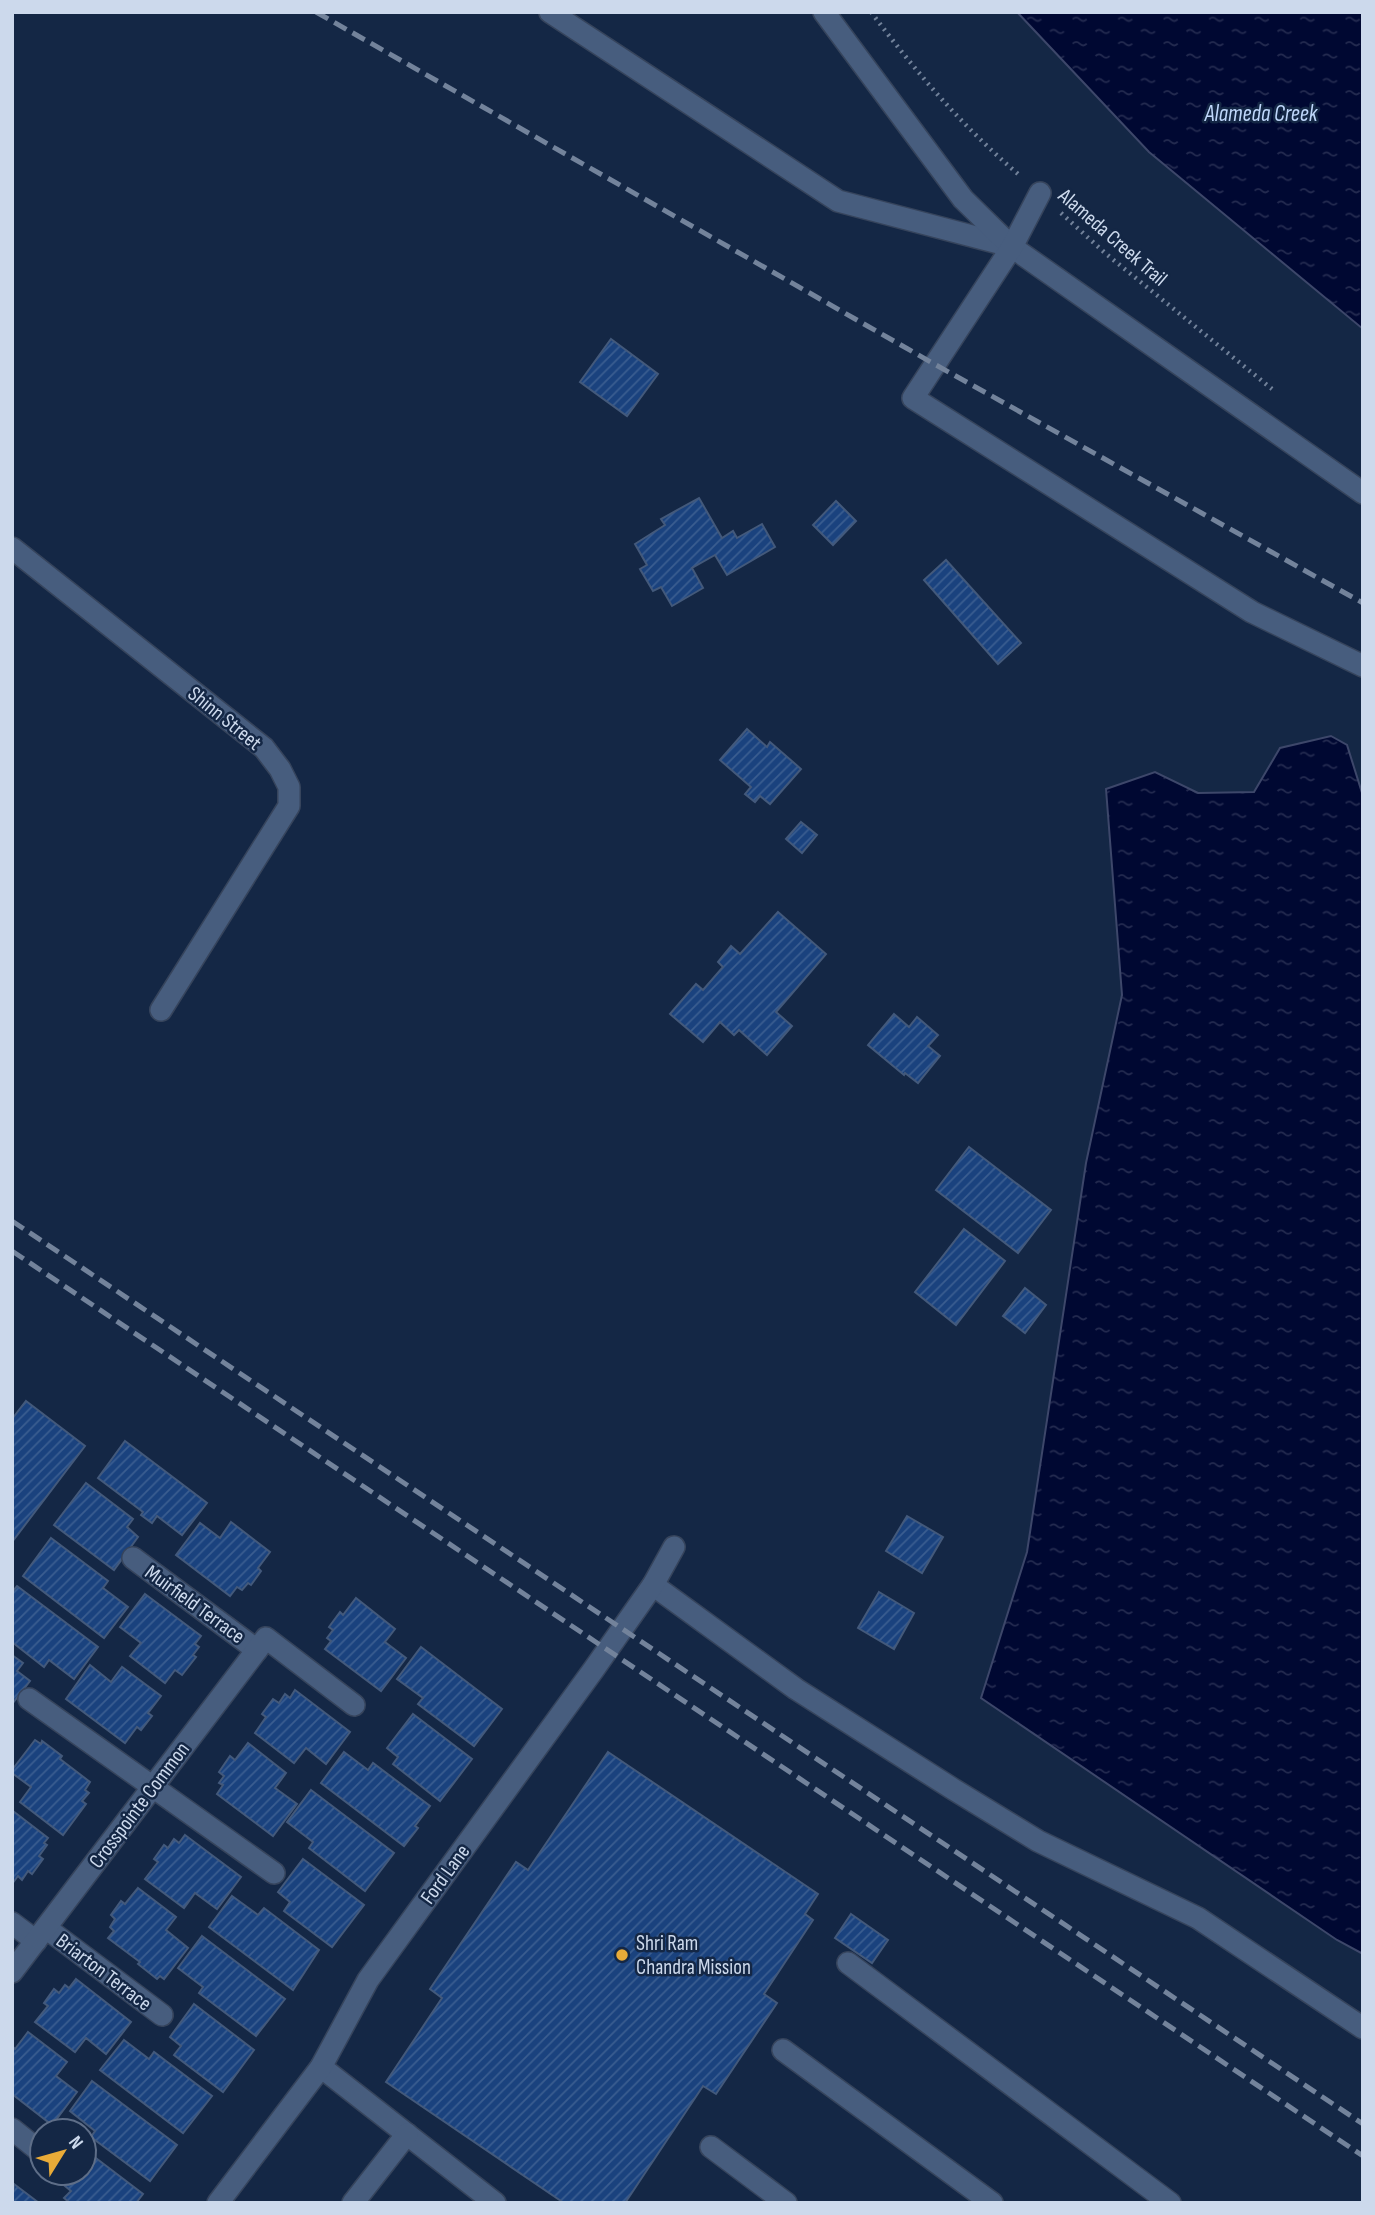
<svg xmlns="http://www.w3.org/2000/svg" width="1375" height="2215" font-family="'Sofia Sans Condensed',sans-serif">
<style>
.water{fill:url(#water-ripples);stroke:#3d476a;stroke-width:2}
.building{fill:url(#building-hatch);stroke:#43597b;stroke-width:2}
.lines{fill:none;stroke-linecap:round;stroke-linejoin:round}
.minor-casing{stroke:#36445c;stroke-width:24}
.path{stroke:#72829a;stroke-width:4.5;stroke-dasharray:2 5;stroke-linecap:butt}
.minor{stroke:#475d7e;stroke-width:21}
.rail{stroke:#73839b;stroke-width:5;stroke-dasharray:14 7;stroke-linecap:butt}
.poi-dot{fill:#e9ab38;stroke:#142745;stroke-width:2.5}
.labels{text-anchor:middle;stroke-width:5;stroke-linejoin:round;paint-order:stroke}
.street-label{font-size:21px;fill:#ccd9ec;stroke:#142745}
.poi-label{font-size:21px;fill:#ccd9ec;stroke:#142745;text-anchor:start}
.water-label{font-size:23px;font-style:italic;fill:#bfd7fb;stroke:#142745}
</style>
<defs>
<pattern id="water-ripples" width="26" height="14" patternUnits="userSpaceOnUse" patternTransform="scale(1.75)"><rect width="26" height="14" fill="#000832"/><path d="M2 4q2-2 4 0t4 0M15 11q2-2 4 0t4 0" fill="none" stroke="#242b50"/></pattern>
<pattern id="building-hatch" width="6" height="6" patternUnits="userSpaceOnUse" patternTransform="scale(1.75)"><rect width="6" height="6" fill="#1a427e"/><path d="M-1 1l2-2M0 6l6-6M5 7l2-2" fill="none" stroke="#3a5d90"/></pattern>
</defs>
<rect width="100%" height="100%" fill="#142745"/>
<g class="water">
<path d="M1017 12H1363V329L1149 152Z"/>
<path d="M1331 736 1347 745 1363 796V1954L1337 1940 981 1698 1027 1552 1086 1163 1122 995 1106 789 1155 772 1198 793 1254 792 1280 748Z"/>
</g>
<g class="building">
<path d="M611 339 658 374 627 416 580 382Z"/>
<path d="M699 498 722 538 733 531 737 538 762 524 775 547 727 575 715 555 692 568 703 588 672 606 661 587 653 591 640 569 647 565 635 544 665 525 661 519Z"/>
<path d="M836 501 856 521 833 545 813 525Z"/>
<path d="M946 560 1021 643 998 664 924 580Z"/>
<path d="M747 729 767 747 770 742 801 769 770 804 760 796 755 802 745 794 751 787 720 760Z"/>
<path d="M801 822 817 835 802 853 786 839Z"/>
<path d="M778 912 826 954 776 1012 792 1026 767 1055 739 1030 734 1035 720 1022 703 1042 670 1014 696 984 703 990 723 967 718 962 731 946 740 954Z"/>
<path d="M894 1014 909 1027 917 1017 938 1035 928 1046 940 1056 918 1083 905 1073 904 1075 868 1045Z"/>
<path d="M969 1147 1051 1210 1018 1253 936 1190Z"/>
<path d="M964 1229 1005 1261 956 1325 915 1292Z"/>
<path d="M1025 1288 1046 1305 1025 1333 1003 1316Z"/>
<path d="M26 1401 85 1446 12 1542V1419Z"/>
<path d="M125 1441 207 1503 182 1535 157 1516 152 1523 141 1515 143 1512 98 1478Z"/>
<path d="M86 1483 133 1519 127 1527 138 1537 114 1570 54 1525Z"/>
<path d="M907 1516 943 1537 922 1573 886 1551Z"/>
<path d="M231 1522 270 1552 258 1568 261 1571 251 1585 248 1583 242 1590 237 1587 230 1596 176 1555 200 1523 220 1538Z"/>
<path d="M51 1538 108 1581 103 1588 128 1607 104 1638 23 1576Z"/>
<path d="M17 1586 98 1647 74 1679 49 1660 44 1667 12 1642V1592Z"/>
<path d="M879 1592 914 1613 894 1649 858 1628Z"/>
<path d="M145 1594 201 1636 195 1644 199 1647 193 1655 196 1657 182 1675 175 1670 165 1683 130 1656 141 1643 120 1627Z"/>
<path d="M356 1598 395 1629 385 1642 406 1658 381 1691 325 1649 331 1641 327 1638 333 1630 329 1627 340 1612 343 1615Z"/>
<path d="M421 1647 502 1709 474 1746 418 1704 423 1698 397 1679Z"/>
<path d="M12 1655 23 1663 17 1671 30 1681 12 1704Z"/>
<path d="M90 1665 111 1682 122 1667 161 1696 148 1713 152 1716 141 1730 137 1727 125 1743 66 1699Z"/>
<path d="M295 1690 350 1732 326 1764 306 1748 294 1763 255 1733 266 1717 262 1714 273 1699 279 1703 285 1694 290 1698Z"/>
<path d="M413 1714 472 1759 440 1801 393 1764 398 1757 387 1748Z"/>
<path d="M35 1740 41 1744 42 1741 62 1756 60 1759 90 1782 85 1790 89 1793 82 1801 86 1804 63 1835 20 1802 31 1787 12 1773V1770Z"/>
<path d="M248 1743 286 1773 275 1788 297 1804 273 1836 217 1794 223 1785 219 1783 224 1776 219 1772 230 1756 235 1760Z"/>
<path d="M344 1752 368 1770 373 1763 430 1806 415 1826 418 1828 404 1846 321 1783Z"/>
<path d="M608 1752 818 1894 805 1914 813 1920 764 1994 777 2003 716 2094 703 2086 625 2203H564L386 2082 442 1998 430 1989 516 1862 528 1870Z"/>
<path d="M311 1790 394 1853 365 1891 309 1848 313 1842 287 1822Z"/>
<path d="M13 1811 48 1838 44 1843 47 1845 39 1856 43 1859 32 1874 28 1871 22 1880 18 1876 12 1884Z"/>
<path d="M185 1835 241 1877 217 1909 195 1893 184 1908 145 1879 158 1862 154 1859 164 1845 168 1848 174 1839 179 1843Z"/>
<path d="M303 1859 364 1905 332 1947 284 1911 290 1902 278 1892Z"/>
<path d="M138 1888 176 1917 166 1930 188 1948 164 1979 160 1976 157 1979 138 1964 140 1962 108 1938 114 1931 110 1927 115 1919 111 1915 121 1901 125 1904Z"/>
<path d="M232 1896 258 1915 264 1908 319 1950 293 1990 209 1927Z"/>
<path d="M851 1914 888 1940 872 1963 835 1938Z"/>
<path d="M202 1936 285 1999 256 2036 199 1993 203 1987 178 1968Z"/>
<path d="M76 1979 131 2022 106 2054 86 2038 75 2052 35 2022 48 2006 44 2003 54 1989 59 1993 65 1985 69 1988Z"/>
<path d="M194 2004 254 2050 223 2092 174 2055 181 2046 170 2037Z"/>
<path d="M28 2032 67 2062 56 2076 77 2092 52 2125 12 2094V2046L15 2049Z"/>
<path d="M124 2040 149 2059 154 2052 212 2096 183 2133 100 2070Z"/>
<path d="M92 2081 177 2145 150 2181 91 2137 95 2131 70 2111Z"/>
<path d="M84 2149 143 2194 136 2203H70L64 2198 71 2191 59 2181 65 2173H84Z"/>
<path d="M14 2184 39 2203H12Z"/>
</g>
<g class="lines">
<g class="minor-casing">
<g id="minor">
<path d="M550 12 838 201 1010 246"/>
<path d="M824 12 963 199 1012 247 1363 493"/>
<path d="M1040 193 1012 247 913 398 1252 612 1363 666"/>
<path d="M12 548 264 748 280 769 289 787V806L161 1010"/>
<path d="M133 1558 257 1650"/>
<path d="M653 1585 796 1689 953 1789 1038 1841 1198 1918 1363 2028"/>
<path d="M29 1699 274 1873"/>
<path d="M12 1923 36 1941"/>
<path d="M46 1928 162 2015"/>
<path d="M848 1963 1170 2203"/>
<path d="M12 1972 266 1638 354 1705"/>
<path d="M783 2050 992 2203"/>
<path d="M321 2067 495 2203"/>
<path d="M12 2129 42 2153"/>
<path d="M711 2147 786 2203"/>
<path d="M218 2203 321 2067 368 1980 594 1669 653 1585 674 1547"/>
<path d="M353 2203 407 2134"/>
</g>
</g>
<g class="path">
<path d="M871 12C916 72 961 125 1018 174"/>
<path d="M1061 213 1105 253 1272 389"/>
</g>
<use href="#minor" class="minor"/>
<g class="rail">
<path d="M316 12 936 365 1363 603"/>
<path d="M12 1221 1363 2124"/>
<path d="M12 1251 1363 2156"/>
</g>
</g>
<circle class="poi-dot" cx="622" cy="1955" r="7"/>
<g class="labels">
<g class="street-label">
<text transform="translate(1113 237) rotate(41)" y="7">Alameda Creek Trail</text>
<text transform="translate(225 718) rotate(39)" y="7">Shinn Street</text>
<text transform="translate(195 1604) rotate(36)" y="7">Muirfield Terrace</text>
<text transform="translate(139 1805) rotate(-53)" y="7">Crosspointe Common</text>
<text transform="translate(445 1874) rotate(-54)" y="7">Ford Lane</text>
<text transform="translate(104 1972) rotate(37)" y="7">Briarton Terrace</text>
</g>
<g class="poi-label">
<text x="636" y="1950">Shri Ram<tspan x="636" dy="24">Chandra Mission</tspan></text>
</g>
<g class="water-label">
<text x="1261" y="121">Alameda Creek</text>
</g>
</g>
<rect width="1375" height="2215" fill="none" stroke="#ccd9ec" stroke-width="28"/>
<g transform="translate(63 2152) rotate(53)"><circle r="33" fill="#142745" stroke="#5e6e88" stroke-width="2"/>
<path d="M0-5L12 26L0 18L-12 26Z" fill="#e9ab38"/>
<text y="-10" font-size="19" font-weight="bold" text-anchor="middle" fill="#ccd9ec">N</text>
</g>
</svg>
